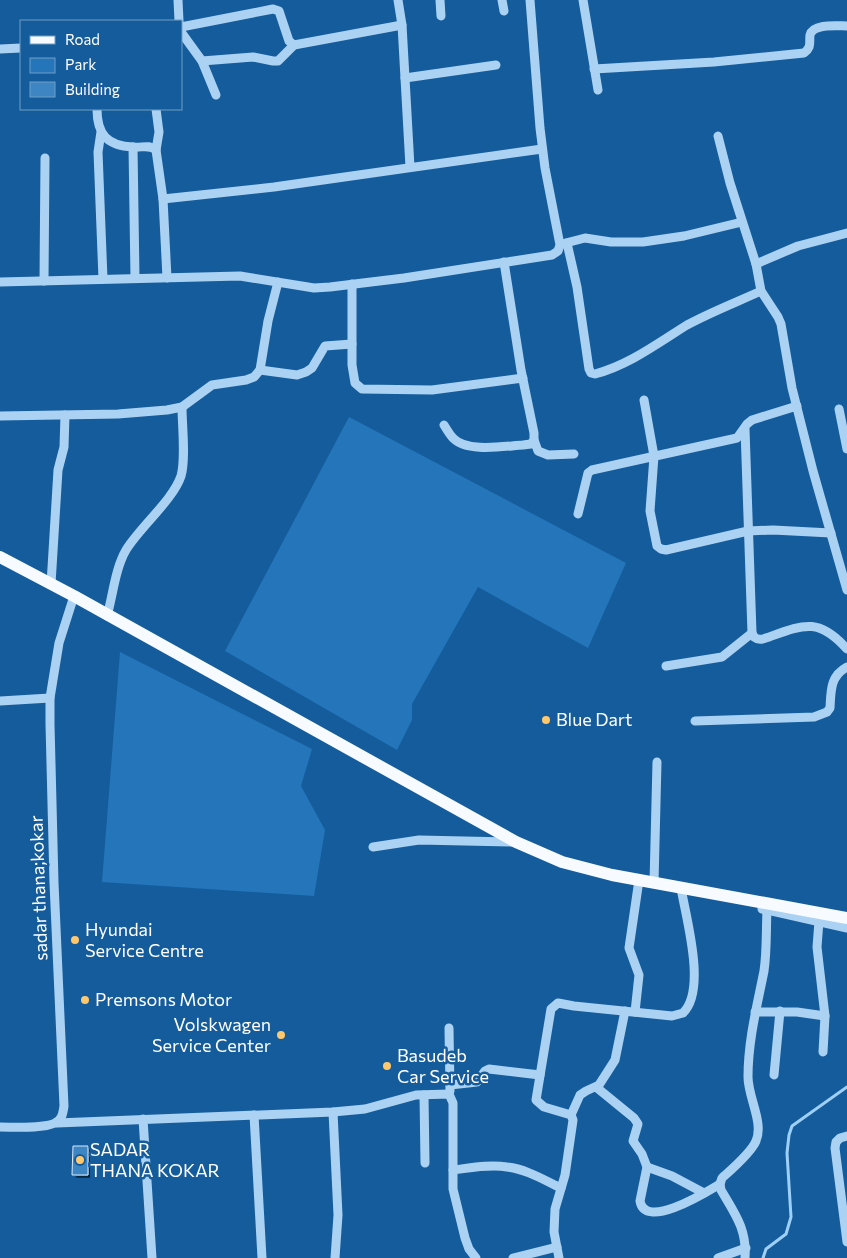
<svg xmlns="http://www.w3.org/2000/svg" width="847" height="1258" font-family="Commissioner,sans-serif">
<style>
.green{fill:#2475b9}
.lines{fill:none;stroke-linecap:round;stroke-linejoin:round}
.stream{stroke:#9ecff6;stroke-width:3}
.building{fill:#3d86c3;stroke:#d4eafd;filter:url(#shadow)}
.minor{stroke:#abd2f3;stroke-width:9}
.major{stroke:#f7fbff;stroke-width:12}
.poi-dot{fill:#ffc86d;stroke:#155c9c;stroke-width:2}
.labels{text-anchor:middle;stroke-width:5;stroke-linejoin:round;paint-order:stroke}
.poi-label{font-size:18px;fill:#fff;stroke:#155c9c;text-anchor:start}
.street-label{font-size:18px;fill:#fff;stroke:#155c9c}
</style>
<defs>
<filter id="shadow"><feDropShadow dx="4.5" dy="2.5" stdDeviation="0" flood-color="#0009"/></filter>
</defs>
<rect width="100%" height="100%" fill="#155c9c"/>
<g class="green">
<path d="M349 417 626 563 588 648 478 587 412 704V720L397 750 225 651Z"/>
<path d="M120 652 312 749 301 786 325 830 314 896 102 882Z"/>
</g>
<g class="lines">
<path class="stream" d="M763 1258 766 1249 786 1234 791 1217 787 1153 789 1135 792 1126 847 1087"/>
</g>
<path class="building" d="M73 1146H88V1175H72Z"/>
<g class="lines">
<g class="minor">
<path d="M178 0 179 21"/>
<path d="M398 0 402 25 410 167"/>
<path d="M440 0 441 16"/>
<path d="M502 0 504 11"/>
<path d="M583 0 598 90"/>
<path d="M181 27 273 9 279 11 289 41 294 45 402 25"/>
<path d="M181 32 202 61 216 95"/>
<path d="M0 49 21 48"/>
<path d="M202 61 253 57 273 61H278L294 45"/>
<path d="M594 69 714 62 804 53C812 47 809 43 810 35 813 23 838 26 847 26"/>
<path d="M405 78 496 65"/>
<path d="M97 109C97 134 107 146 133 147 142 148 149 144 156 150L163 199 167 278"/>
<path d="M101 132 98 152 103 279"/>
<path d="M718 136 730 183 756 264 761 291 778 317 781 324 792 388 813 471 847 590"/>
<path d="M133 147 135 278"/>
<path d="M156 150 159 132 156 109"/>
<path d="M163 199 274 187 542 149"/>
<path d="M567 243 577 287 589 369 591 373 595 374C629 365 658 343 687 325 711 312 737 302 761 291"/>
<path d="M562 244 585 238 611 242H643L684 236 742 222"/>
<path d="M756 264 798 246 847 233"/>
<path d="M44 281 45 158"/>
<path d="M0 282 240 276 314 288 330 287 404 278 552 255 558 251 560 245 545 168 540 128 530 0"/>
<path d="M352 284V365L355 383 362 389 432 390 523 378"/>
<path d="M260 370 297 375 306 372 312 368 325 346 352 344"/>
<path d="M644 400 654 456 650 511 657 546 661 549 666 550 748 531 773 530 831 533"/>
<path d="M839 409 847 449"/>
<path d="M0 416 118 414 167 410 182 407 212 385 246 380 254 377 260 370 268 321 278 282"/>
<path d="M444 425C447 430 450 435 453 438 467 453 505 446 523 445L531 444 534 440V433L521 370 504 262"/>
<path d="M745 429 752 633 754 637C759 641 763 639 769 637 805 624 819 618 847 649"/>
<path d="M534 440 538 451 548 455 574 454"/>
<path d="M578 514 588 473 592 470 737 438 747 424 752 420 797 406"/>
<path d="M51 584 58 470 64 447 65 415"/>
<path d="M107 616C113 595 115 569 126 550 140 527 173 500 181 476 186 459 182 425 182 407"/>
<path d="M666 666 722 657 752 633"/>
<path d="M0 701 50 698"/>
<path d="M695 721 814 717 827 712 830 708C831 691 830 676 847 667"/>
<path d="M373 847 419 840 513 842"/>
<path d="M654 883 657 762"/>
<path d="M762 909 847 928"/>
<path d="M819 921 817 947 825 1016 823 1052"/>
<path d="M635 1012 639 975 629 948 639 880"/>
<path d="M755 1012H797L825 1016"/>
<path d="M449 1028 450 1091"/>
<path d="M774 1075 780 1011"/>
<path d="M450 1085 477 1082 485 1071 489 1069 540 1075"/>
<path d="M596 1087 634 1118 638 1124 633 1141 642 1154 647 1167 640 1201C645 1231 708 1191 720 1184"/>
<path d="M424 1095 425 1163"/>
<path d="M333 1112 338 1215 335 1258"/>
<path d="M254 1115 262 1258"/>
<path d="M571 1115 580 1095 586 1091 599 1085 615 1060 625 1011"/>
<path d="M143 1119 152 1258"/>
<path d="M57 1123 333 1112 365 1109 416 1095 449 1094 453 1103V1189L465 1238 469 1249 476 1258"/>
<path d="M0 1127C15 1127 42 1129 55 1123 62 1120 63 1113 64 1106L54 883 50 724V698L59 643 74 596"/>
<path d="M847 1136 840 1138 836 1142 835 1148 847 1242"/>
<path d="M647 1167 672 1176 704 1193"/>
<path d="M453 1170C470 1168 489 1164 507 1167 526 1169 544 1180 561 1188"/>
<path d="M513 1258 557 1247"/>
<path d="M559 1258 554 1232 555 1209 565 1175 573 1120 571 1115 544 1107 536 1100 551 1009 558 1003 574 1006 672 1016 683 1013C707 990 686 918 681 888"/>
<path d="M718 1258 746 1248"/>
<path d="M745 1258C747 1229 735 1214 721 1190L720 1184 722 1178C732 1169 751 1153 756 1141 764 1123 748 1097 748 1077 748 1041 757 1006 764 971 767 951 766 930 767 910"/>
</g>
<path class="major" d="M0 557 74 596 516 842 562 862 612 875 847 918"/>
</g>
<g class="poi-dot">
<circle cx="546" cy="720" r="5"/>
<circle cx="75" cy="940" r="5"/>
<circle cx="85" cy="1000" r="5"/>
<circle cx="281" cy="1035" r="5"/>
<circle cx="387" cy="1066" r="5"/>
<circle cx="80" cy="1160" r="5"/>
</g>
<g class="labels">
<g class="poi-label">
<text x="556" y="726">Blue Dart</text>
<text x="85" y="936">Hyundai<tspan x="85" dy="21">Service Centre</tspan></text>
<text x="95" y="1006">Premsons Motor</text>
<text x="271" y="1031" text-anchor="end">Volskwagen<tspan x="271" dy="21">Service Center</tspan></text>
<text x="397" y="1062">Basudeb<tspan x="397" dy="21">Car Service</tspan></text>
<text x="90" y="1156">SADAR<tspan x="90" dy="21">THANA KOKAR</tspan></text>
</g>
<g class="street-label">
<text transform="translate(39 888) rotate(-92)" y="6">sadar thana;kokar</text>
</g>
</g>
<rect x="20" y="20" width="162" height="90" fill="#155c9c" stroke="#739dc4"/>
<rect x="30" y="36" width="25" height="8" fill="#f7fbff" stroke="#739dc4"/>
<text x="65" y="45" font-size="15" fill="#ffffff">Road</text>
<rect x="30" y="58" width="25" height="15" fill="#2475b9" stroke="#739dc4"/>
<text x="65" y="70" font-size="15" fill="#ffffff">Park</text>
<rect x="30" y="82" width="25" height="15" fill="#3d86c3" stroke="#739dc4"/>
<text x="65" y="95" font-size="15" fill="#ffffff">Building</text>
</svg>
